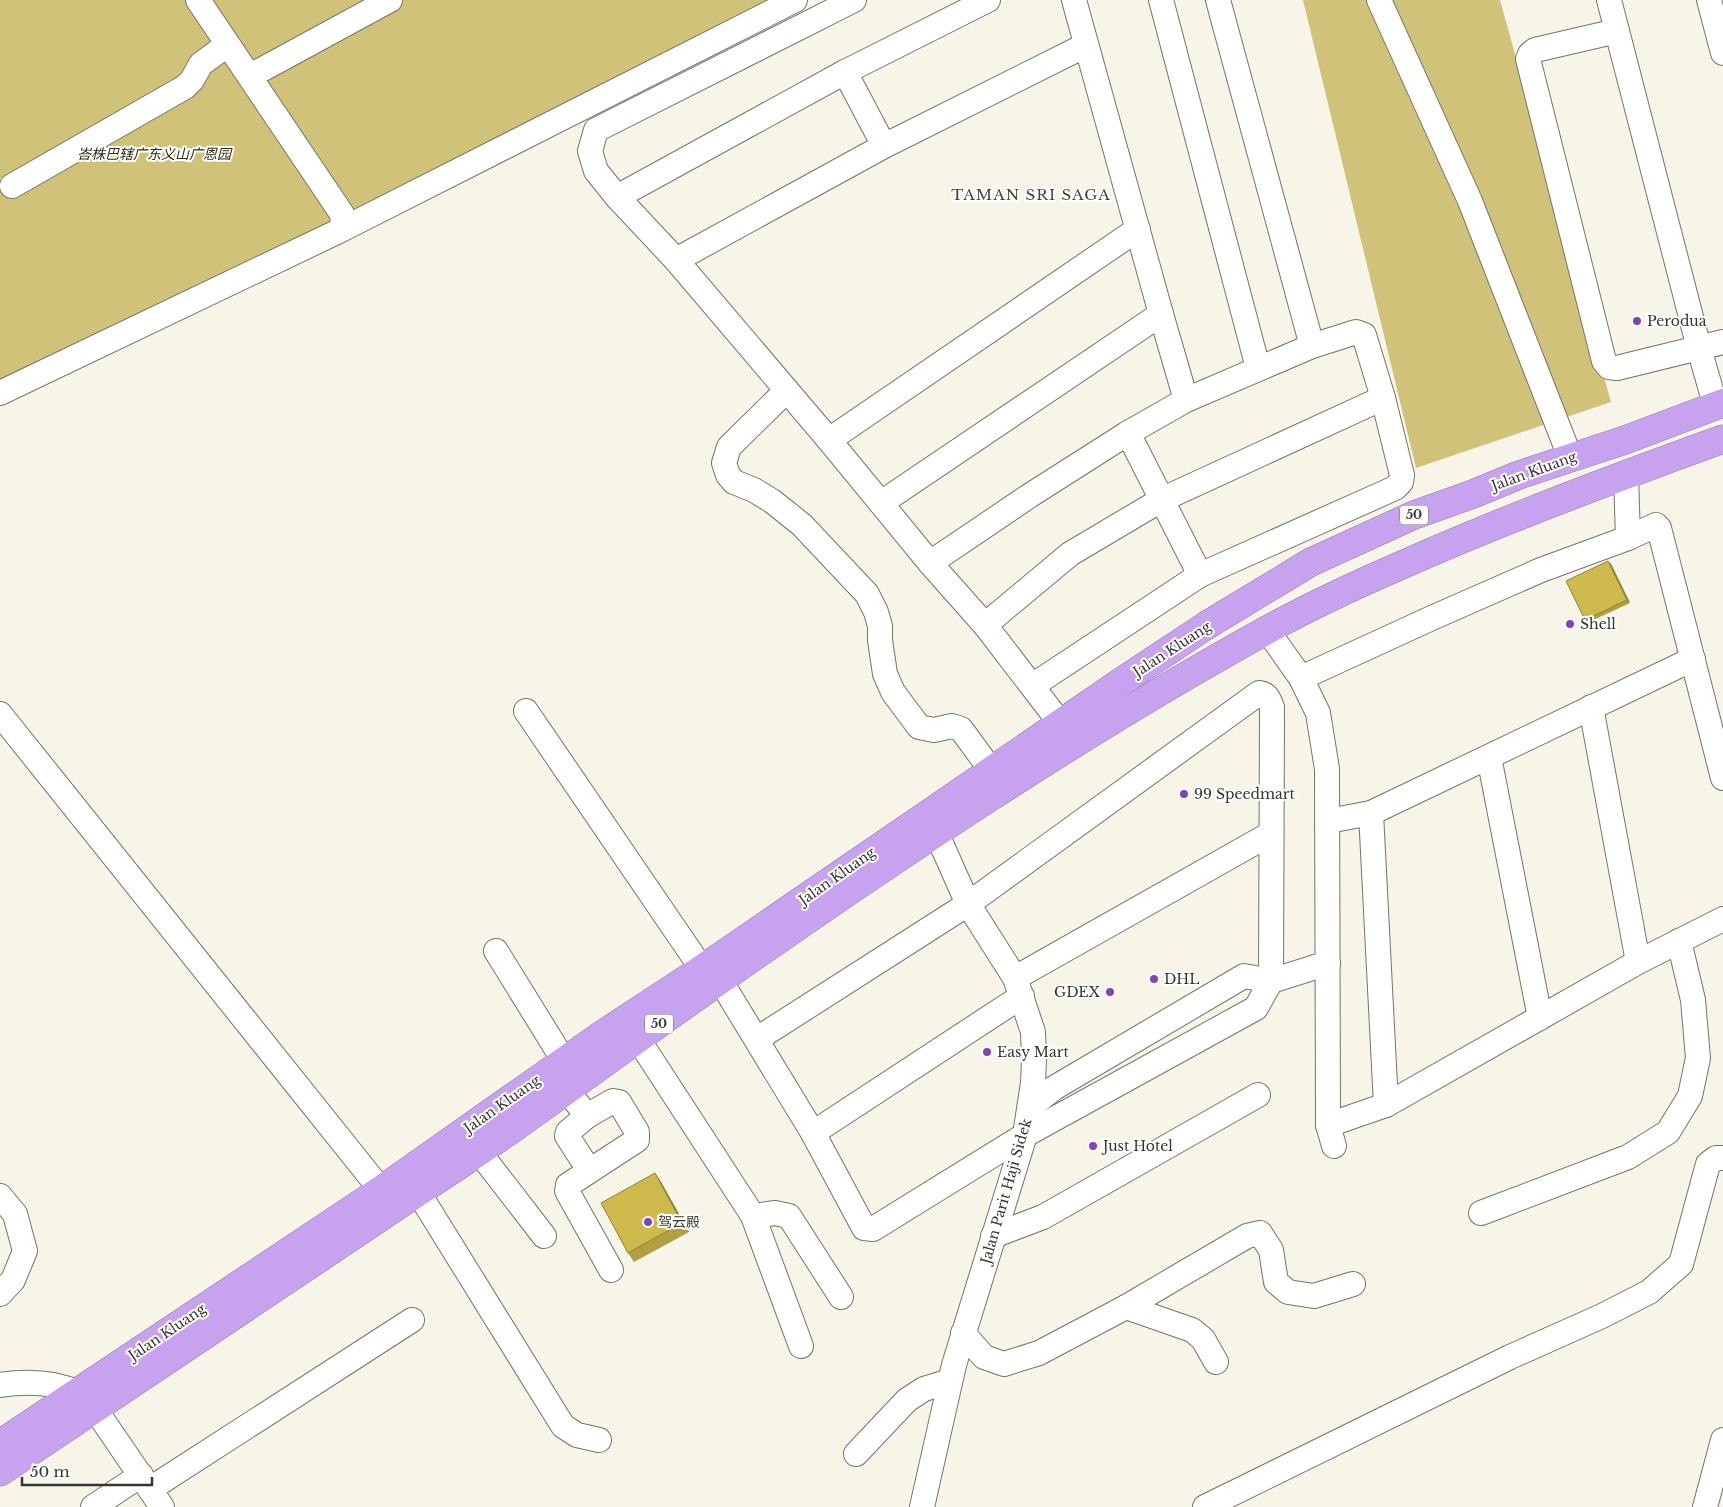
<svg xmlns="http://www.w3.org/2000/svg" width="1723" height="1507" font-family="'Libre Baskerville','Noto Sans SC',serif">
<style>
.green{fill:#d1c27a}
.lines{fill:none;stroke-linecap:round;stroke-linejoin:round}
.minor-casing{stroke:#767368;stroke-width:26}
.highway-casing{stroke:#937cac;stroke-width:29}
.minor{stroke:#fff;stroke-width:24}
.highway{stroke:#c6a2ef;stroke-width:28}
.wall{fill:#b19f41}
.shaded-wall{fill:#908235}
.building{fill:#ceb94c;stroke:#908235}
.poi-dot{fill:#8143b8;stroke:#fff;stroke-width:2}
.labels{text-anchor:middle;stroke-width:4;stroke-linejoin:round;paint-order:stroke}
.shield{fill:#fff;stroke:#72716d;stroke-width:1}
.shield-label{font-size:12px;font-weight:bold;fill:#35342f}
.park-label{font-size:14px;font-style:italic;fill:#2d2917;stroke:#fff}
.poi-label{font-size:14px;fill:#35342f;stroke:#fff;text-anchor:start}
.street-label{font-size:14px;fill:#35342f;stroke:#fff}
.neighbourhood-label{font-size:15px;letter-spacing:1px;fill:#47453b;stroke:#fff}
</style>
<rect width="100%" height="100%" fill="#f7f4e8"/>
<g class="green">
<path d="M0 0H798L0 398Z"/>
<path d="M1303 0H1500L1611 402 1416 468Z"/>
</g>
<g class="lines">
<g class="minor-casing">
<g id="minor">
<path d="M854 0 596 130 590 151 596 171 617 197 676 260 829 440 930 563 985 625 1061 724"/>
<path d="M1074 0 1161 314 1186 400"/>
<path d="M1161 0 1258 368"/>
<path d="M1218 0 1312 346"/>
<path d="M1379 0 1470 201 1570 457"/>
<path d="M1609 0 1699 348 1715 404"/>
<path d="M1709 0 1723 53"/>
<path d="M1617 31 1535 50 1530 54 1528 59 1604 361 1609 367 1617 368 1723 342"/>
<path d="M845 72 884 146"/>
<path d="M250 76 390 0"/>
<path d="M12 186 185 87 192 80 201 64 227 45"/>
<path d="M617 197 845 72 988 0"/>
<path d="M339 231 795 0"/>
<path d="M676 260 884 146 1086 45"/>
<path d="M786 391 729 447 724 463 728 475 734 482 754 490 772 501 802 525 867 594 876 612 880 626V640L885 674 893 692 919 727 934 730 952 726 961 729 991 770"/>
<path d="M0 393 339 231 343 223 342 214 198 0"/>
<path d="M1128 433 1200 575"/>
<path d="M829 440 1138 229"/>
<path d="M1626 474 1628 538"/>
<path d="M881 503 1161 314"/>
<path d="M930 563 1029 496 1128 433 1186 400 1312 346 1356 332 1364 335 1383 398 1402 475 1401 482 1395 488 1200 575 1032 686"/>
<path d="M985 625 1070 554 1161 500 1383 398"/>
<path d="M1267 630 1301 678 1318 713 1327 769 1328 1125 1334 1146"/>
<path d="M1301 678 1434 617 1541 570 1628 538 1656 525 1659 528 1723 778"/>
<path d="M1591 707 1638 962"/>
<path d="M526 711 702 969"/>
<path d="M0 714 381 1190"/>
<path d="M1489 757 1540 1018"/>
<path d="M1371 813 1386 1105"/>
<path d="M1328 821 1371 813 1693 659"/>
<path d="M496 951 564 1061"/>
<path d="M1015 978 1270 834"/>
<path d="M720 980 813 1133 864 1228 873 1229 1025 1135 1256 1008 1271 981 1272 707C1269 700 1268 694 1259 693L968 904 757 1039"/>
<path d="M638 1039 753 1216 801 1346"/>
<path d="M567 1090 587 1116 613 1101 619 1102 637 1132V1140L568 1185 567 1191 611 1270"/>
<path d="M1030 1107 1054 1088 1244 976 1271 981 1328 963"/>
<path d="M587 1116 568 1132 567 1136 589 1170"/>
<path d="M1328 1125 1386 1105 1638 962 1723 919"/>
<path d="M813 1133 1022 996"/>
<path d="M479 1152 544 1236"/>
<path d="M418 1192 563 1426 577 1435 599 1440"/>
<path d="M0 1196 15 1214 25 1251 13 1280 0 1294"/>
<path d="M1481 1213 1628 1157 1668 1132 1690 1096 1698 1058 1693 1000 1679 941"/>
<path d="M753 1216 775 1213 789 1216 841 1297"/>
<path d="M993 1236 1043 1217 1258 1095"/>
<path d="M1126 1307 1192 1330 1203 1339 1216 1362"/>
<path d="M963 1333 984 1357 1004 1364 1039 1353 1126 1307 1247 1236 1260 1233 1271 1250 1276 1282 1288 1292 1314 1296 1353 1284"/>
<path d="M0 1385C25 1381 53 1382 76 1392"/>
<path d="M95 1409 162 1507"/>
<path d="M856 1454 907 1400 924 1389 950 1381"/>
<path d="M150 1489 412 1320"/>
<path d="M93 1507 141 1475"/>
<path d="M922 1507 954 1365 1025 1135 1033 1083 1034 1060 1033 1032 1015 978 968 904 936 832"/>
<path d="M1205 1507 1510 1357 1602 1316 1649 1292 1681 1264 1708 1164 1716 1158H1723"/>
<path d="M1705 1507 1723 1440"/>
</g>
</g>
<g class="highway-casing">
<g id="highway">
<path d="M0 1444 381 1190 600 1036 702 969 1121 682 1207 625 1311 562 1414 515 1473 494 1519 475 1625 440 1723 403"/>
<path d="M0 1472 418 1192C523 1125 621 1049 723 978 899 855 1079 734 1267 630 1314 604 1362 582 1411 561 1513 516 1618 477 1723 439"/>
</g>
</g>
<use href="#minor" class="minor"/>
<use href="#highway" class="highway"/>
</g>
<g class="wall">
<path d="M1611 564 1630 603 1587 623 1585 620Z"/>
<path d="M655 1173 661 1182 689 1232 634 1262 628 1253Z"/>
</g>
<g class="shaded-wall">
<path d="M1608 561 1611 564 1630 603 1627 600Z"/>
<path d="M655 1173 661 1182 689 1232 682 1223Z"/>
</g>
<g class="building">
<path d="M1608 561 1627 600 1585 620 1566 581Z"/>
<path d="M655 1173 682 1223 628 1253 601 1203Z"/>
</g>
<g class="poi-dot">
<circle cx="1637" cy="321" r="5"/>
<circle cx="1570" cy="624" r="5"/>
<circle cx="1184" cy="794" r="5"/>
<circle cx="1154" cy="979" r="5"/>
<circle cx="1110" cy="992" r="5"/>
<circle cx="987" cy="1052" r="5"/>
<circle cx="1093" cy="1146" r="5"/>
<circle cx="648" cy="1222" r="5"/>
</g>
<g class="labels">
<g class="shield">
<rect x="1400" y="505.5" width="28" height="19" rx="4"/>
<rect x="645" y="1014.5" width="28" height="19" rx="4"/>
</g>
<g class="shield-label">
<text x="1414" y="519">50</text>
<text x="659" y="1028">50</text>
</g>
<g class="park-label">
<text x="154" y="159">峇株巴辖广东义山广恩园</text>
</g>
<g class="poi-label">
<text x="1647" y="326">Perodua</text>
<text x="1580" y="629">Shell</text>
<text x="1194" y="799">99 Speedmart</text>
<text x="1164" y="984">DHL</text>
<text x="1100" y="997" text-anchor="end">GDEX</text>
<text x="997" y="1057">Easy Mart</text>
<text x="1103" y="1151">Just Hotel</text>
<text x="658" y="1227">驾云殿</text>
</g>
<g class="street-label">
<text transform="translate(1534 471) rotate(-20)" y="5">Jalan Kluang</text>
<text transform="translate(1172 649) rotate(-33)" y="5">Jalan Kluang</text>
<text transform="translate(837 876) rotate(-35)" y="5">Jalan Kluang</text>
<text transform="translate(502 1104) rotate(-35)" y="5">Jalan Kluang</text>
<text transform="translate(1006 1191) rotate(-74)" y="5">Jalan Parit Haji Sidek</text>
<text transform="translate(167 1332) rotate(-34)" y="5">Jalan Kluang</text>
</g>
<g class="neighbourhood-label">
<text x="1031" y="200">TAMAN SRI SAGA</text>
</g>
</g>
<path d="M22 1477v8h130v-8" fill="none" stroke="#35342f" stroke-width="2.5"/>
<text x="30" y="1477" font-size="15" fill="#35342f" stroke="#ffffff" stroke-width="4" paint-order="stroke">50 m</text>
</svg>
